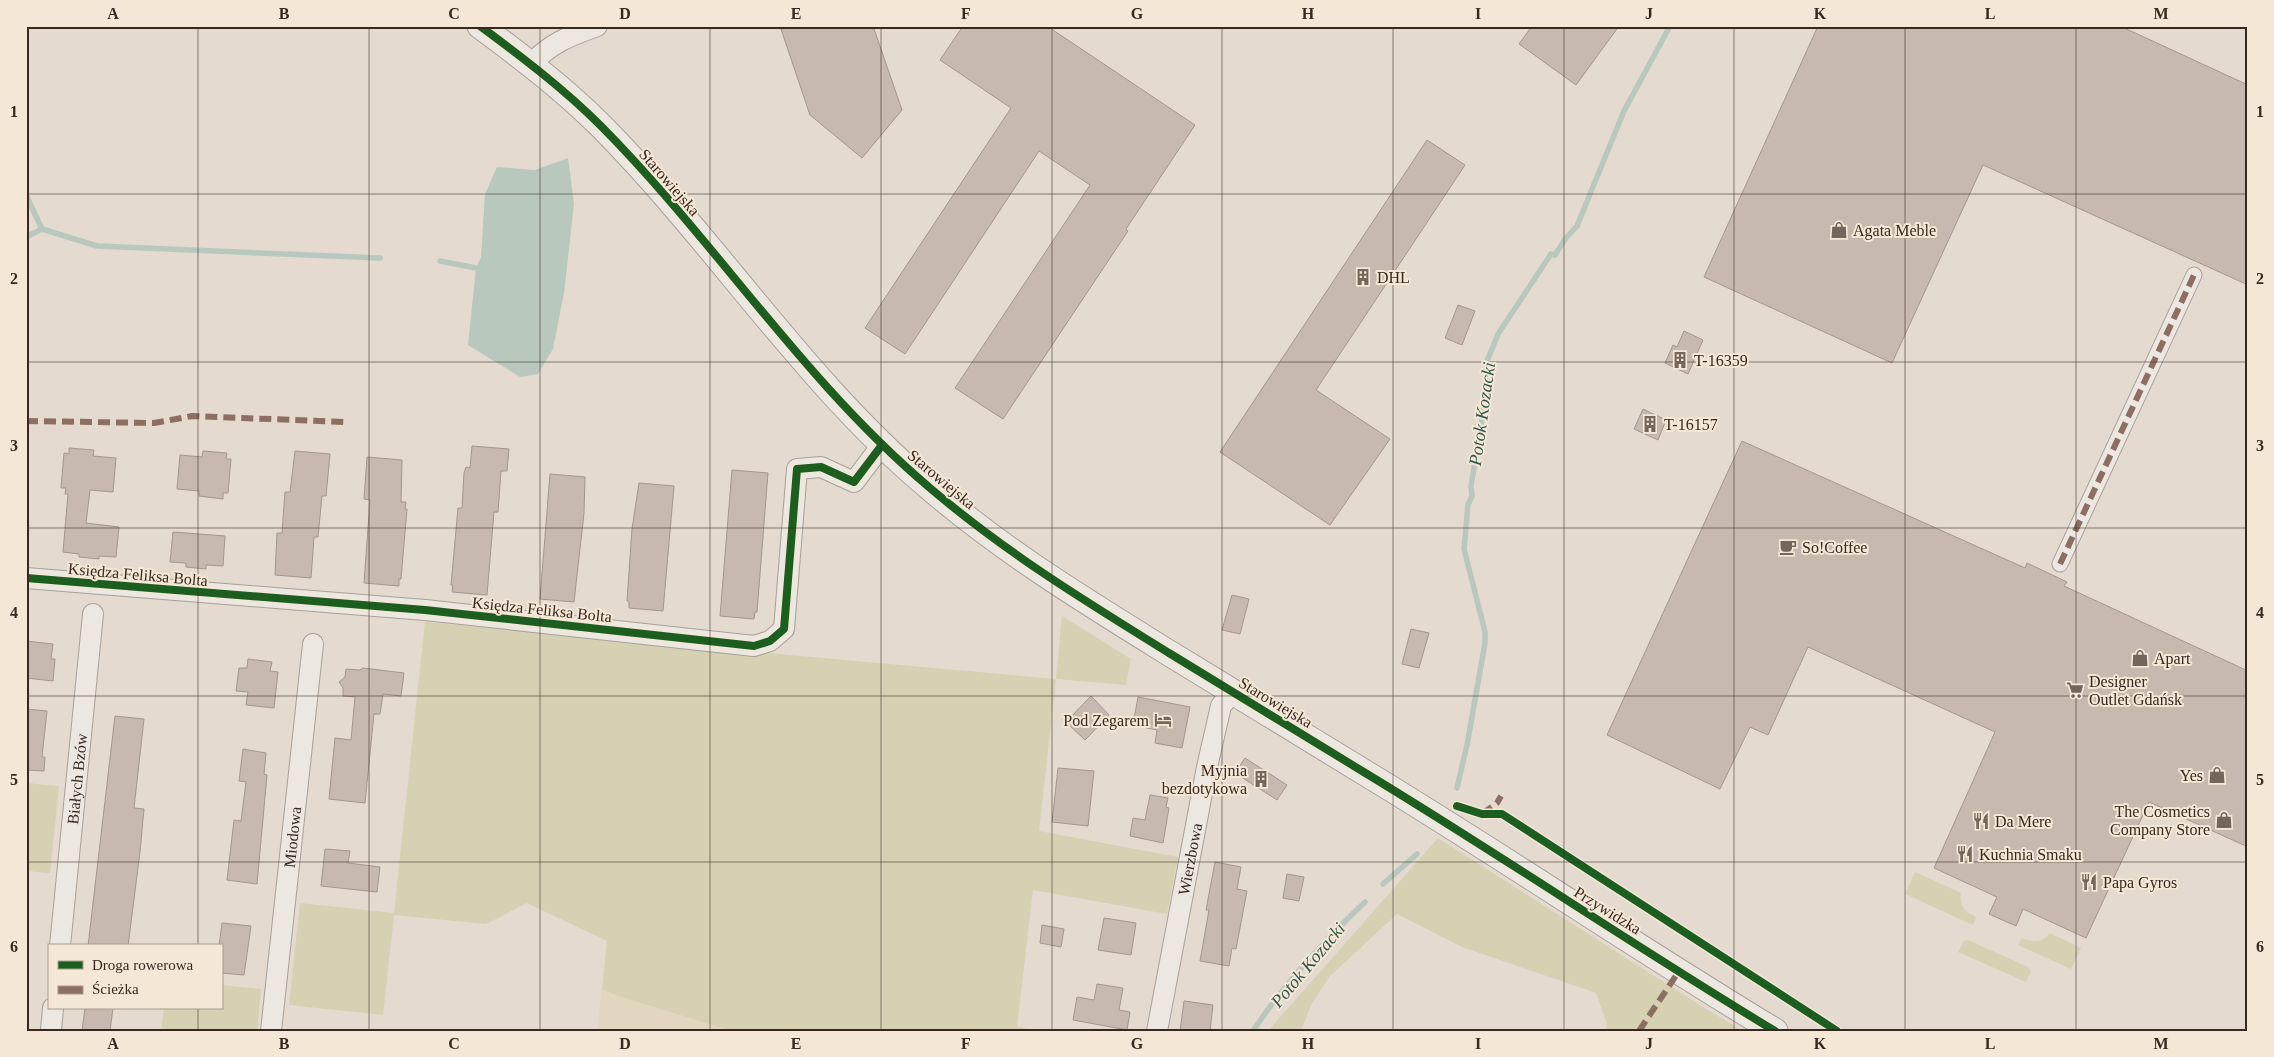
<svg xmlns="http://www.w3.org/2000/svg" width="2274" height="1057" font-family="'Times New Roman',serif">
<style>
.farmland{fill:#e3d6c0}
.green{fill:#d6d1b2}
.water{fill:#b9c8bd}
.lines{fill:none;stroke-linecap:round;stroke-linejoin:round}
.stream{stroke:#b9c8bd;stroke-width:5.5}
.building{fill:#c7b8b0;stroke:#a4968e}
.pedestrian-casing{stroke:#a9a097;stroke-width:17}
.minor-casing{stroke:#a9a097;stroke-width:22}
.tertiary-casing{stroke:#a9a097;stroke-width:27}
.pedestrian{stroke:#ece7e0;stroke-width:15}
.minor{stroke:#ece7e0;stroke-width:20}
.tertiary{stroke:#ece7e0;stroke-width:25}
.quiet{stroke:#8d6e63;stroke-width:6;stroke-dasharray:12 6;stroke-linecap:butt}
.cycleway-casing{stroke:#f4e7d5;stroke-width:11}
.cycleway{stroke:#1b5e20;stroke-width:8}
.grid{fill:none;stroke:#382820;stroke-width:1;stroke-opacity:0.55}
.labels{text-anchor:middle;stroke-width:4;stroke-linejoin:round;paint-order:stroke}
.street-label{font-size:16px;fill:#382820;stroke:#f4e7d5}
.poi-label{font-size:16px;fill:#382820;stroke:#f4e7d5;text-anchor:start}
.water-label{font-size:18px;font-style:italic;fill:#2f574f;stroke:#f4e7d5}
.neatline{fill:none;stroke:#382820;stroke-width:2}
.grid-label{font-size:16px;text-anchor:middle;font-weight:bold;fill:#382820}
</style>
<rect width="100%" height="100%" fill="#e4dacf"/>
<path class="farmland" d="M602 989 615 995 732 1031H597Z"/>
<g class="green">
<path d="M1062 616 1131 659 1126 685 1056 679 1039 831 1178 857 1167 914 1033 890 1017 1027 1042 1031H732L615 995 602 989 607 941 527 903 486 924 394 915 383 1015 289 1005 300 903 394 913 425 622 1056 679Z"/>
<path d="M26 783 59 786 50 873 26 871Z"/>
<path d="M1438 838 1703 1007 1743 1031H1605L1607 1024 1596 993 1462 947 1397 914 1330 976 1311 1005 1301 1031H1268Z"/>
<path d="M1915 872 1961 893C1959 906 1965 912 1976 917L1973 925 1905 894Z"/>
<path d="M2050 933 2081 948 2071 969 2018 945 2022 938C2033 942 2041 944 2050 933Z"/>
<path d="M1968 940 2028 967 2031 971 2026 982 1958 952 1964 941Z"/>
<path d="M221 985 261 989 257 1031H161L164 1008H221Z"/>
</g>
<path class="water" d="M568 158 574 204 564 293 553 349 538 374 520 377 468 345 476 268 481 257 485 194 497 167 535 170Z"/>
<g class="lines">
<g class="stream">
<path d="M26 195 42 229"/>
<path d="M26 237 42 229 97 246 380 258"/>
<path d="M440 261 476 268"/>
<path d="M1457 788 1467 745 1485 643V632L1464 549 1468 505 1472 496 1471 486 1486 395 1487 361 1498 334 1551 254 1555 255 1566 238 1577 226 1624 111 1670 26"/>
<path d="M1383 884 1417 854"/>
<path d="M1253 1031C1284 984 1324 941 1365 902"/>
</g>
</g>
<g class="building">
<path d="M780 26H873L902 110 862 158 810 115Z"/>
<path d="M963 26H1047L1195 125 1126 229 1128 231 1003 419 955 388 1090 185 1039 151 905 354 865 328 1011 108 940 60Z"/>
<path d="M1532 26H1619L1576 85 1519 44Z"/>
<path d="M1818 26H2120L2248 85V285L1983 165 1892 363 1704 277Z"/>
<path d="M1427 140 1465 165 1316 390 1390 439 1330 525 1220 452Z"/>
<path d="M1458 305 1475 311 1462 345 1445 338Z"/>
<path d="M1684 331 1703 340 1688 374 1665 363 1673 345 1677 347Z"/>
<path d="M1643 409 1666 420 1658 440 1634 429Z"/>
<path d="M1742 441 2025 568 2027 563 2067 582 2064 586 2248 671V847L2149 802 2086 938 2023 909 2016 926 1989 914 1997 897 1934 868 1995 732 1808 647 1768 735 1750 727 1720 789 1607 735Z"/>
<path d="M472 446 509 449 507 471H501L498 512H494L487 595 452 592 453 585H451L458 508H462L464 473 466 467 470 468Z"/>
<path d="M69 448 94 450 93 456 116 458 113 492 90 490 86 523 119 527 116 557 99 556V559L79 557V554L63 552 68 494H65L66 488H61L64 453 69 454Z"/>
<path d="M203 451 227 453 226 459H231L228 493H223V499L199 496V491L177 489 180 455 202 457Z"/>
<path d="M295 451 330 454 326 496H322L318 537H314L311 578 275 575 277 533H282L285 492H290Z"/>
<path d="M367 457 402 460 401 502H406L405 509H407L401 579H399V586L364 583 370 500 364 499Z"/>
<path d="M732 470 768 473 757 612H755L754 619 720 616Z"/>
<path d="M550 474 585 477 584 513 574 602 540 599Z"/>
<path d="M639 483 674 486 663 611 629 608V601H627L632 529Z"/>
<path d="M173 532 225 536 223 566 206 565V569L186 567V563L170 562Z"/>
<path d="M1232 595 1249 599 1240 634 1222 630Z"/>
<path d="M1411 629 1429 633 1419 668 1402 664Z"/>
<path d="M26 641 53 644 51 659H55L53 681 26 678Z"/>
<path d="M248 659 272 662 270 671 278 672 274 708 246 705 248 692 236 691 239 668H247Z"/>
<path d="M363 668 404 673 401 696 383 694 380 714H374L365 803 329 799 335 738 351 740 355 697 343 696V688L339 682 345 677 346 669 360 670Z"/>
<path d="M1091 696 1109 715 1085 740 1066 722Z"/>
<path d="M1138 697 1190 707 1182 748 1155 743 1157 730 1133 725Z"/>
<path d="M26 709 47 711 42 757H45L44 771 26 770Z"/>
<path d="M115 716 144 719 134 808 144 809 140 852 128 946H88Z"/>
<path d="M243 749 266 753 264 774 267 775 257 884 227 880 234 820 241 821 246 782 239 781Z"/>
<path d="M1245 758 1287 785 1277 800 1235 773Z"/>
<path d="M1058 768 1094 771 1088 826 1052 822Z"/>
<path d="M1150 795 1168 798 1166 807 1169 808 1163 843 1130 836 1133 818 1145 820Z"/>
<path d="M325 849 350 851 348 863 380 867 377 892 321 886Z"/>
<path d="M1215 862 1241 867 1237 889 1247 891 1236 949 1232 948 1229 966 1200 961 1209 910H1206Z"/>
<path d="M1287 874 1304 877 1299 901 1283 898Z"/>
<path d="M1104 918 1136 923 1131 955 1098 950Z"/>
<path d="M222 923 251 926 244 975 221 973V946H219Z"/>
<path d="M1042 925 1064 929 1061 947 1040 943Z"/>
<path d="M1097 984 1123 988 1119 1010 1130 1012 1127 1030 1073 1020 1077 997 1094 1000Z"/>
<path d="M1184 1001 1213 1005 1210 1031H1180Z"/>
<path d="M85 1008H113L110 1031H82Z"/>
</g>
<g class="lines">
<g class="pedestrian-casing">
<path id="pedestrian" d="M2060 564 2194 275"/>
</g>
<g class="minor-casing">
<g id="minor">
<path d="M531 64C552 42 570 36 597 26"/>
<path d="M26 578 425 610 754 646 770 641 784 629 797 469 821 467 854 482 882 445"/>
<path id="s1" d="M60 946 93 614"/>
<path d="M51 1031 53 1008"/>
<path id="s2" d="M271 1031 313 644"/>
<path id="s3" d="M1157 1031 1207 767 1221 706 1232 692"/>
</g>
</g>
<g class="tertiary-casing">
<path id="tertiary" d="M480 26C522 57 564 89 601 126 717 243 804 382 930 488 1005 552 1085 601 1169 653 1235 693 1301 734 1367 774 1504 857 1637 948 1775 1031"/>
</g>
<use href="#pedestrian" class="pedestrian"/>
<use href="#minor" class="minor"/>
<use href="#tertiary" class="tertiary"/>
<g class="quiet">
<path d="M26 421 154 423 192 416 345 422"/>
<path d="M2060 564 2194 275"/>
<path d="M1482 814 1497 803 1501 796"/>
<path d="M1639 1031 1679 971"/>
</g>
<g class="cycleway-casing">
<g id="cycleway">
<path d="M480 26C522 57 564 89 601 126 717 243 804 382 930 488 1005 552 1085 601 1169 653 1235 693 1301 734 1367 774 1504 857 1637 948 1775 1031"/>
<path d="M26 578 425 610 754 646 770 641 784 629 797 469 821 467 854 482 882 445"/>
<path d="M1457 806 1482 814H1502L1837 1031"/>
</g>
</g>
<use href="#cycleway" class="cycleway"/>
</g>
<path class="grid" d="M198 26V946M369 26V1031M540 26V1031M710 26V1031M881 26V1031M1052 26V1031M1222 26V1031M1393 26V1031M1564 26V1031M1734 26V1031M1905 26V1031M2076 26V1031M26 194H2248M26 362H2248M26 528H2248M26 696H2248M26 862H2248M198 1008V1031"/>
<defs>
<g id="shop-bare" transform="scale(1.35)"><path d="M-5-2.5h2.3a2.7 3.5 0 0 1 5.4 0H5L5.5 6h-11ZM-1.5-2.5h3a1.5 2.3 0 0 0-3 0Z" fill="#74665d" stroke="#f4e7d5" stroke-width="2.5" paint-order="stroke"/></g>
<g id="building-bare" transform="scale(1.35)"><path d="M-4-6H4V6H1V3H-1V6H-4ZM-2.5-4.3h1.7v1.8h-1.7ZM.8-4.3h1.7v1.8H.8ZM-2.5-1h1.7V.8h-1.7ZM.8-1h1.7V.8H.8Z" fill="#74665d" stroke="#f4e7d5" stroke-width="2.5" paint-order="stroke"/></g>
<g id="cafe-bare" transform="scale(1.35)"><path d="M-5.5-4.5H6V0H3Q3 3.5 0 3.5H-2.5Q-5.5 3.5-5.5 0ZM3-3.2v2h1.7v-2ZM-6 4.5H4V6H-6Z" fill="#74665d" stroke="#f4e7d5" stroke-width="2.5" paint-order="stroke"/></g>
<g id="supermarket-bare" transform="scale(1.35)"><path d="M-6-5.5h2.5l.6 2H6L4.5 2H-2.5L-4.4-4H-6ZM-1.5 3.2a1.3 1.3 0 1 0 .1 0ZM3 3.2a1.3 1.3 0 1 0 .1 0Z" fill="#74665d" stroke="#f4e7d5" stroke-width="2.5" paint-order="stroke"/></g>
<g id="hotel-bare" transform="scale(1.35)"><path d="M-6-4.5h1.5V1H6V5H4.5V3h-9V5H-6ZM-4 0a1.8 1.8 0 1 1 3.6 0ZM.5 0V-2.5h3Q6-2.5 6 0Z" fill="#74665d" stroke="#f4e7d5" stroke-width="2.5" paint-order="stroke"/></g>
<g id="restaurant-bare" transform="scale(1.35)"><path d="M-5-6h1v4h1v-4h1v4h1v-4h1v5L-1.5 .5V6h-2V.5L-5-1ZM5-6V6H3V1.5H1.5Q1.5-4 5-6Z" fill="#74665d" stroke="#f4e7d5" stroke-width="2.5" paint-order="stroke"/></g>
</defs>
<g fill-rule="evenodd">
<use href="#shop-bare" x="1839" y="230"/>
<use href="#building-bare" x="1363" y="277"/>
<use href="#building-bare" x="1680" y="360"/>
<use href="#building-bare" x="1650" y="424"/>
<use href="#cafe-bare" x="1788" y="547"/>
<use href="#shop-bare" x="2140" y="658"/>
<use href="#supermarket-bare" x="2075" y="690"/>
<use href="#hotel-bare" x="1163" y="720"/>
<use href="#shop-bare" x="2217" y="775"/>
<use href="#building-bare" x="1261" y="779"/>
<use href="#shop-bare" x="2224" y="820"/>
<use href="#restaurant-bare" x="1981" y="821"/>
<use href="#restaurant-bare" x="1965" y="854"/>
<use href="#restaurant-bare" x="2089" y="882"/>
</g>
<g class="labels">
<g class="street-label">
<text transform="translate(670 182) rotate(49)" y="6">Starowiejska</text>
<text transform="translate(942 479) rotate(40)" y="6">Starowiejska</text>
<text transform="translate(138 574) rotate(5)" y="6">Księdza Feliksa Bolta</text>
<text transform="translate(542 609) rotate(6)" y="6">Księdza Feliksa Bolta</text>
<text transform="translate(1276 702) rotate(31)" y="6">Starowiejska</text>
<text dy="6" stroke="none"><textPath href="#s1" startOffset="168">Białych Bzów</textPath></text>
<text dy="6" stroke="none"><textPath href="#s2" startOffset="195">Miodowa</textPath></text>
<text dy="6" stroke="none"><textPath href="#s3" startOffset="175">Wierzbowa</textPath></text>
<text transform="translate(1608 910) rotate(32)" y="6">Przywidzka</text>
</g>
<g class="poi-label">
<text x="1853" y="236">Agata Meble</text>
<text x="1377" y="283">DHL</text>
<text x="1694" y="366">T-16359</text>
<text x="1664" y="430">T-16157</text>
<text x="1802" y="553">So!Coffee</text>
<text x="2154" y="664">Apart</text>
<text x="2089" y="687">Designer<tspan x="2089" dy="18">Outlet Gdańsk</tspan></text>
<text x="1149" y="726" text-anchor="end">Pod Zegarem</text>
<text x="1247" y="776" text-anchor="end">Myjnia<tspan x="1247" dy="18">bezdotykowa</tspan></text>
<text x="2203" y="781" text-anchor="end">Yes</text>
<text x="2210" y="817" text-anchor="end">The Cosmetics<tspan x="2210" dy="18">Company Store</tspan></text>
<text x="1995" y="827">Da Mere</text>
<text x="1979" y="860">Kuchnia Smaku</text>
<text x="2103" y="888">Papa Gyros</text>
</g>
<g class="water-label">
<text transform="translate(1482 414) rotate(-82)" y="6">Potok Kozacki</text>
<text transform="translate(1308 965) rotate(-50)" y="6">Potok Kozacki</text>
</g>
</g>
<rect width="2274" height="1057" fill="none" stroke="#f4e7d5" stroke-width="55"/>
<rect x="48" y="944" width="175" height="65" fill="#f4e7d5" stroke="#a99b8d"/>
<rect x="58" y="961" width="25" height="8" fill="#1b5e20" stroke="#a99b8d"/>
<text x="92" y="970" font-size="15" fill="#382820">Droga rowerowa</text>
<rect x="58" y="986" width="25" height="8" fill="#8d6e63" stroke="#a99b8d"/>
<text x="92" y="994" font-size="15" fill="#382820">Ścieżka</text>
<rect x="28" y="28" width="2218" height="1002" class="neatline"/>
<g class="grid-label">
<text x="113" y="19">A</text>
<text x="284" y="19">B</text>
<text x="454" y="19">C</text>
<text x="625" y="19">D</text>
<text x="796" y="19">E</text>
<text x="966" y="19">F</text>
<text x="1137" y="19">G</text>
<text x="1308" y="19">H</text>
<text x="1478" y="19">I</text>
<text x="1649" y="19">J</text>
<text x="1820" y="19">K</text>
<text x="1990" y="19">L</text>
<text x="2161" y="19">M</text>
<text x="14" y="117">1</text>
<text x="2260" y="117">1</text>
<text x="14" y="284">2</text>
<text x="2260" y="284">2</text>
<text x="14" y="451">3</text>
<text x="2260" y="451">3</text>
<text x="14" y="618">4</text>
<text x="2260" y="618">4</text>
<text x="14" y="785">5</text>
<text x="2260" y="785">5</text>
<text x="14" y="952">6</text>
<text x="2260" y="952">6</text>
<text x="113" y="1049">A</text>
<text x="284" y="1049">B</text>
<text x="454" y="1049">C</text>
<text x="625" y="1049">D</text>
<text x="796" y="1049">E</text>
<text x="966" y="1049">F</text>
<text x="1137" y="1049">G</text>
<text x="1308" y="1049">H</text>
<text x="1478" y="1049">I</text>
<text x="1649" y="1049">J</text>
<text x="1820" y="1049">K</text>
<text x="1990" y="1049">L</text>
<text x="2161" y="1049">M</text>
</g>
</svg>
